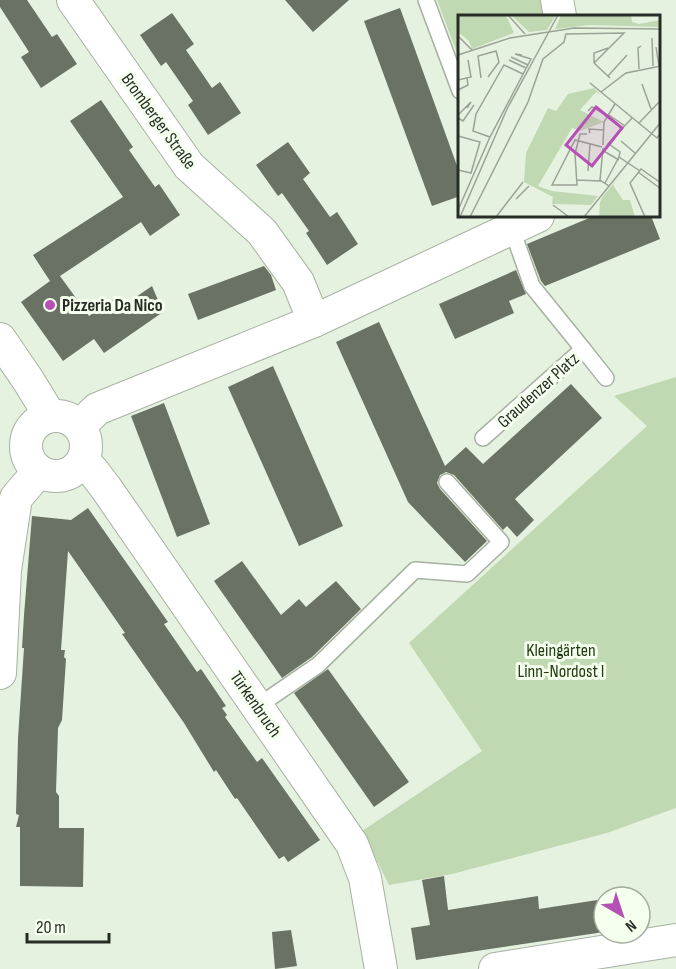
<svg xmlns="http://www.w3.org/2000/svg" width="676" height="969" font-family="'Sofia Sans Condensed',sans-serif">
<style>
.green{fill:#c0d9b2}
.building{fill:#697263}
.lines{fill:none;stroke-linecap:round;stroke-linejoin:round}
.lane-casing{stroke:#a7b1a1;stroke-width:18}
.street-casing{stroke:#a7b1a1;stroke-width:34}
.lane{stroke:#fff;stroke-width:15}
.street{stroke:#fff;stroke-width:32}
.poi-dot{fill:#b650b5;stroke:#f4ffed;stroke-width:2}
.labels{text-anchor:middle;stroke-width:6;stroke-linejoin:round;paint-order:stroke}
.street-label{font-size:18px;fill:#282c26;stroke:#f4ffed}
.poi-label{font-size:18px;font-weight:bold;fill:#282c26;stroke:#f4ffed;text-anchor:start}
.park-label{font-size:18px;fill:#223a11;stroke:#f4ffed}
.inset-road{fill:none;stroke:#9aa396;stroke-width:1.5}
.view{fill:#b650b5;fill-opacity:0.15;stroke:#b650b5;stroke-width:3}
.inset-edge{fill:none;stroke:#282c26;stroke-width:3}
</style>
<rect width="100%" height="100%" fill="#e6f2e0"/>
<g class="green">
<path d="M437 0H547L550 16H460V61Z"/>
<path d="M676 377V808L607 833 452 874 389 885 362 831 482 751 409 643 647 426 614 396Z"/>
</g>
<g class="building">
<path d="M0 0H27L52 37 57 34 77 64 41 88 21 57 29 52 0 7Z"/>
<path d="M285 0H349L313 32Z"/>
<path d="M400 8 460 174V196L432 206 364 21Z"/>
<path d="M172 13 194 44 186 50 212 88 220 82 241 113 208 135 188 105 193 101 166 62 161 66 140 35Z"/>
<path d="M101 100 133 147 129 150 155 187 159 184 180 215 150 236 141 222 60 276 89 316 116 297 123 306 152 286 163 312 104 353 94 339 63 361 21 302 50 281 33 255 123 197 70 121Z"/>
<path d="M288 142 310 173 303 179 330 217 337 212 358 244 327 265 306 233 309 231 282 193 278 196 256 165Z"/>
<path d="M594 216H651L660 239 545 286 541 281 527 244Z"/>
<path d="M264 266 271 275 276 290 198 320 188 294Z"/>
<path d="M516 270 526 294 509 301 514 313 455 339 439 304Z"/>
<path d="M379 322 445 466 466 447 483 464 571 384 602 418 515 499 534 520 517 537 507 526 503 530 454 475 446 472 440 475 437 483 440 489 487 541 465 562 408 502 336 342Z"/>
<path d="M273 366 343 526 299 546 228 387Z"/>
<path d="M164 403 210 524 177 537 131 416Z"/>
<path d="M88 508 168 622 164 624 197 672 201 669 226 706 222 708 227 715 225 717 257 762 262 758 320 840 288 862 284 856 279 859 237 798 235 799 216 770 214 772 184 723 122 634 125 633 68 551 61 650H65L64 657 66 659 62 720 58 728 56 792 59 796V828H84L83 887 20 886V827H16L19 815 16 814 18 738 24 648H22L24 615 32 516 71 520Z"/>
<path d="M242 561 281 615 299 599 306 607 336 581 361 609 312 657 282 678 214 581Z"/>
<path d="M328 669 409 782 374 807 294 693Z"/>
<path d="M444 876 448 910 538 896 539 909 604 899V932L416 960 411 928 430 925 422 880Z"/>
<path d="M291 930 297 966 275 969 272 932Z"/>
</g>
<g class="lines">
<g class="lane-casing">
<g id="lane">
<path d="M426 0 460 91"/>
<path d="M583 349 606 378"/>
<path d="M483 438 583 349 532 286 510 224"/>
<path d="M258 706 318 665 415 570 467 574 501 542 447 482"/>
</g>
</g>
<g class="street-casing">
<g id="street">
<path d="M73 0 189 166 262 232 298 282 314 321"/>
<path d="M557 0 560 16"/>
<path d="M0 339 28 380 50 416"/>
<circle cx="56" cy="446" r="30"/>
<path d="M80 426 97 409 314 321 538 216"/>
<path d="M83 461 93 471 106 488 352 844 365 878 381 969"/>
<path d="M0 673 5 570 16 498 39 471"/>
<path d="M495 969 676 940"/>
</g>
</g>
<use href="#lane" class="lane"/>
<use href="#street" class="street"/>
</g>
<circle class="poi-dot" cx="50" cy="305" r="6"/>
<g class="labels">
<g class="street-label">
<text transform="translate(159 121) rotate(54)" y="6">Bromberger Straße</text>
<text transform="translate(538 390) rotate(-42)" y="6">Graudenzer Platz</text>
<text transform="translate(256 704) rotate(55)" y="6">Türkenbruch</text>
</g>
<g class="poi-label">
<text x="62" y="311">Pizzeria Da Nico</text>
</g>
<g class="park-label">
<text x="561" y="656">Kleingärten<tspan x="561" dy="21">Linn-Nordost I</tspan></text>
</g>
</g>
<g transform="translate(458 15)">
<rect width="202" height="202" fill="#e6f2e0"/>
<path d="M0 0H48L56 18 14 34 11 26 0 17ZM53 0H98L89 15 71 17ZM103 0H173L174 7 181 9 202 5V12L132 10 97 14ZM136 73 143 80 138 77 122 95 146 107 122 116 114 113 80 171 94 176 140 181 133 190 94 189 95 182 66 167 68 138 90 93 98 96 110 79ZM163 160 155 170 165 185H172L177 202H141L142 187 145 181Z" fill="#c0d9b2"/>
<path class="inset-road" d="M50 0 67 19M0 21 14 35M194 23 195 51M198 32 201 51M0 40 52 23 116 13 203 14M64 40 57 39 73 44 32 122 15 116 18 99 46 50 65 59M53 42 70 50M51 45 68 53M136 48V38L150 33M136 48 152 63M181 54 180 33 183 31M150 61 169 40M23 63 20 41 38 36 41 47 30 62M0 65 13 62 10 45M132 68 199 123 201 120M184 69 193 94M0 75 10 70 9 63M143 77 168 58 203 51M130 96 134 92 150 101M0 100 13 87 9 93M151 100 167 111M0 103 5 106 16 90M181 108 203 85M132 118 131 114 146 115M0 121 22 127 13 158 0 155M163 126 177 138M151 129 162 137 161 142 182 156M145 130 146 107 157 89M149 130 174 103M145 133 142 165 151 171M144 135 161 145M117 139 119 170H94L117 125 144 132M117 139 122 119H129M130 156 132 129M180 157 203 174M119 165 143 166M147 168 161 142M58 184 71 171M95 190 111 202M0 195 32 122M2 202 49 94 100 0M12 202 70 87 85 44 106 27 108 19 166 18 136 48M38 202 65 167M126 202 203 107M187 202 172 168 183 154 203 168"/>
<path class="view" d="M138 92 164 113 134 151 108 130Z"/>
<rect width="202" height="202" class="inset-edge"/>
</g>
<g transform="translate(622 915) rotate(141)"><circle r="28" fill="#f4ffed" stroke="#a2ab9d" stroke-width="1.5"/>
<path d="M0-4.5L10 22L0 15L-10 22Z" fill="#b650b5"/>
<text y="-9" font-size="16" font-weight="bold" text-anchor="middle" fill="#282c26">N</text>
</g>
<path d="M27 933v9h82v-9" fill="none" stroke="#282c26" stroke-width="3"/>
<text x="36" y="933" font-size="18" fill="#282c26" stroke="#f4ffed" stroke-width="4.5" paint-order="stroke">20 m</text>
</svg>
